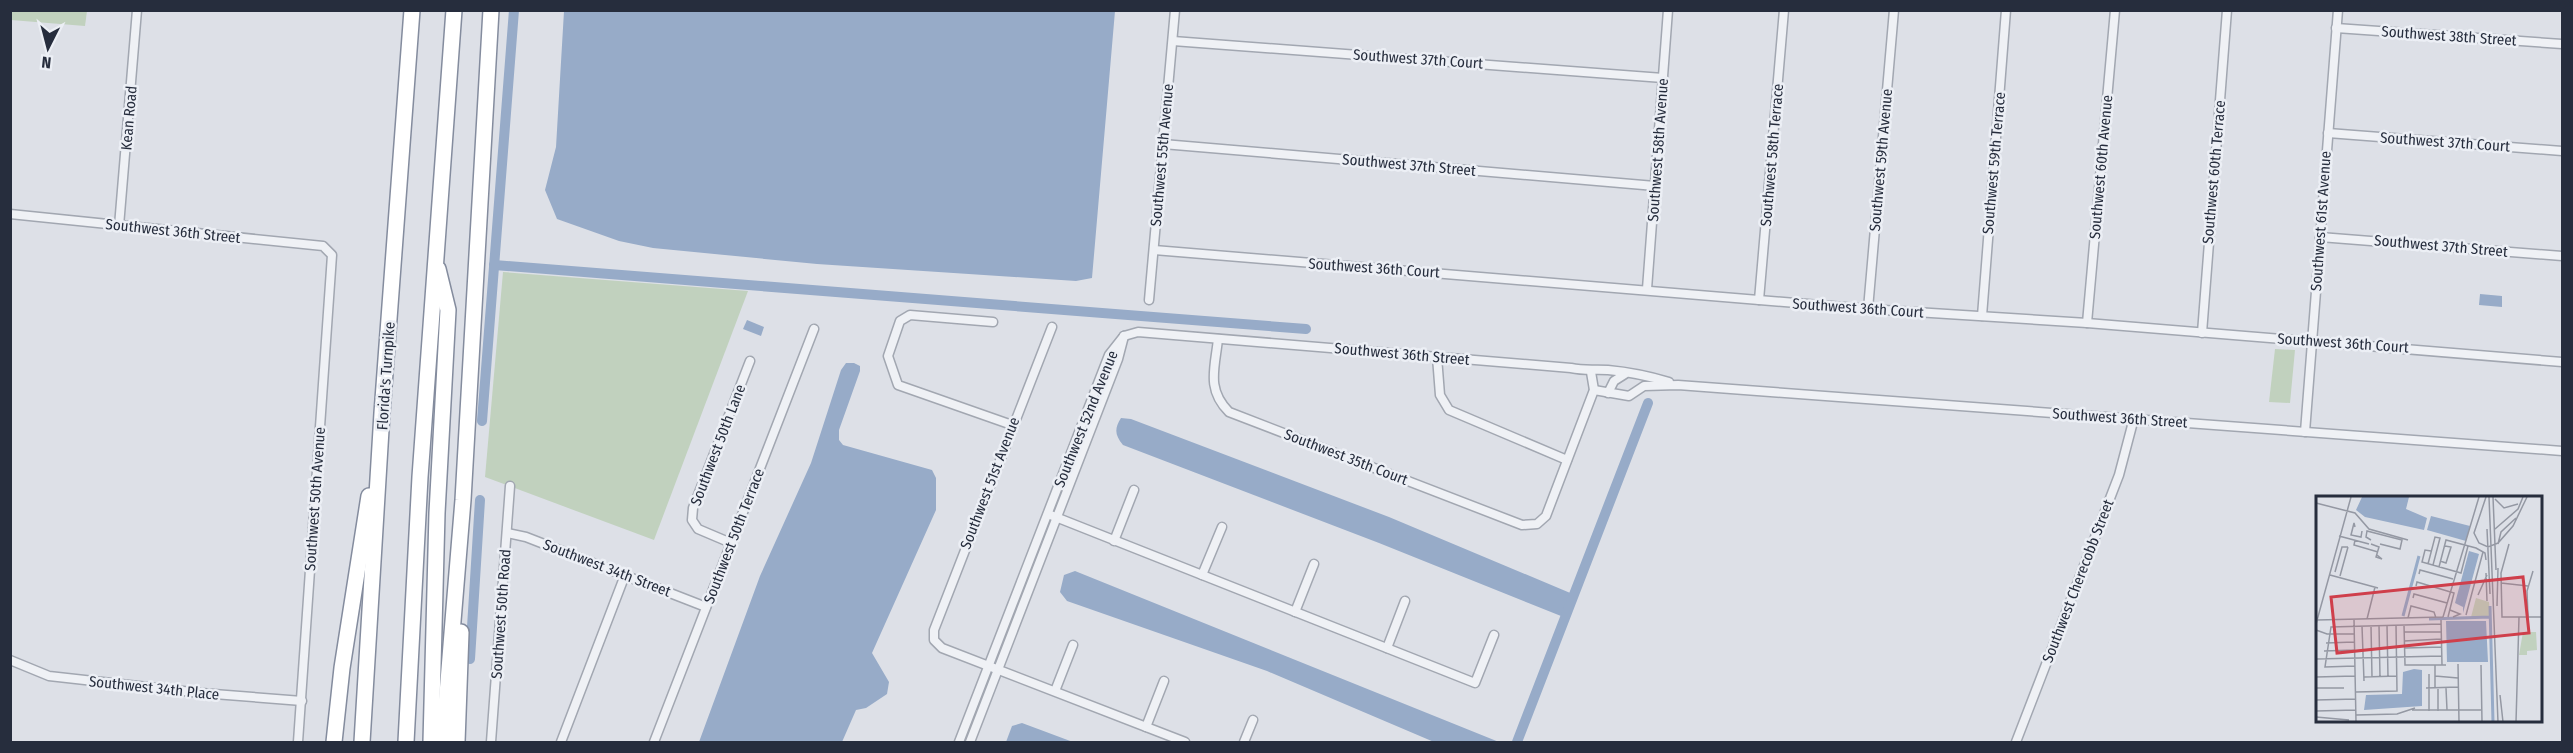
<svg xmlns="http://www.w3.org/2000/svg" width="2573" height="753" font-family="'Fira Sans Condensed',sans-serif">
<style>
.green{fill:#c1d1be}
.water{fill:#97abc8}
.lines{fill:none;stroke-linecap:round;stroke-linejoin:round}
.canal{stroke:#97abc8;stroke-width:10}
.minor-casing{stroke:#a2a7b1;stroke-width:11}
.motorway-casing{stroke:#848c9e;stroke-width:18}
.minor{stroke:#eff1f5;stroke-width:8}
.motorway{stroke:#fff;stroke-width:15}
.labels{text-anchor:middle;stroke-width:5;stroke-linejoin:round;paint-order:stroke}
.street-label{font-size:15px;fill:#262d3d;stroke:#eceff5}
.inset-river{fill:none;stroke:#97abc8;stroke-width:3}
.inset-road{fill:none;stroke:#9498a3;stroke-width:1.5}
.view{fill:#cf3f4b;fill-opacity:0.15;stroke:#cf3f4b;stroke-width:3}
.inset-edge{fill:none;stroke:#262d3d;stroke-width:3}
</style>
<rect width="100%" height="100%" fill="#dde0e7"/>
<g class="green">
<path d="M10 11 11 10 87 11 85 26 11 20Z"/>
<path d="M503 272 748 291 654 540 485 477Z"/>
<path d="M2275 349 2295 350 2290 403 2269 402Z"/>
</g>
<g class="water">
<path d="M564 11H1115L1092 278 1076 281 817 264 653 248 619 241 557 219 545 190 556 147Z"/>
<path d="M2480 294 2502 296V307L2479 305Z"/>
<path d="M747 320 764 327 761 336 743 329Z"/>
<path d="M846 363H854L860 366V371L839 430V440L843 445 932 470 936 478V510L872 653 889 682 887 694 866 708 856 710 842 742H699L760 576 811 463 841 370Z"/>
<path d="M1121 418 1131 419 1389 517 1575 595 1566 618 1379 543 1123 445C1115 435 1114 429 1121 418Z"/>
<path d="M1075 571 1499 742H1434L1267 671 1067 601 1060 592 1064 575Z"/>
<path d="M1022 723 1073 742H1006L1012 726Z"/>
</g>
<g class="lines">
<g class="canal">
<path d="M494 265 1306 329"/>
<path d="M482 421 514 10"/>
<path d="M470 659 480 500"/>
<path d="M1517 742 1648 403"/>
</g>
<g class="minor-casing">
<g id="minor">
<path d="M2336 28 2562 44"/>
<path d="M1173 41 1663 78"/>
<path d="M2328 133 2562 151"/>
<path d="M1163 144 1655 186"/>
<path d="M10 214 323 246 332 255 298 742"/>
<path d="M119 226 137 10"/>
<path d="M2320 237 2562 256"/>
<path d="M1154 250 1868 309 2087 323 2562 362"/>
<path d="M1647 289 1668 10"/>
<path d="M1149 300 1175 10"/>
<path d="M1759 300 1784 10"/>
<path d="M1868 309 1894 10"/>
<path d="M1982 316 2006 10"/>
<path d="M993 322 910 315 900 321 888 356 898 385 1012 425"/>
<path d="M2087 323 2115 10"/>
<path d="M1052 327 934 630V640L942 648 1185 742"/>
<path d="M2202 333 2227 10"/>
<path d="M1124 336 1138 332 1571 368C1585 371 1595 369 1608 370 1629 372 1649 376 1669 382"/>
<path d="M1218 339C1215 368 1206 389 1229 412L1522 525 1537 524 1546 516 1594 390 1591 372"/>
<path d="M1437 357 1440 395 1449 410 1567 460"/>
<path d="M1594 390 1629 396 1644 386 1678 385 2562 451"/>
<path d="M1608 393 1614 381 1625 374"/>
<path d="M2305 432 2338 10"/>
<path d="M1048 514 1475 683 1494 635"/>
<path d="M507 533 526 537 706 607"/>
<path d="M1114 541 1134 490"/>
<path d="M731 543 698 529 692 520 693 508 750 361"/>
<path d="M1202 575 1222 527"/>
<path d="M1295 612 1314 564"/>
<path d="M1387 648 1405 601"/>
<path d="M10 660 49 676 201 693 302 701"/>
<path d="M1055 691 1073 645"/>
<path d="M1146 727 1164 681"/>
<path d="M491 742 510 486"/>
<path d="M561 742 625 575"/>
<path d="M654 742 814 329"/>
<path d="M959 742 1109 355 1124 336"/>
<path d="M970 742 1118 359 1124 336"/>
<path d="M1244 742 1253 720"/>
<path d="M2016 742 2119 475 2134 418"/>
</g>
</g>
<g class="motorway-casing">
<g id="motorway">
<path d="M334 742 342 668 369 496"/>
<path d="M362 742 382 413 412 10"/>
<path d="M406 742 420 477 454 10"/>
<path d="M431 742 437 513 448 310 438 269"/>
<path d="M443 742 463 500 491 10"/>
<path d="M457 742 461 632"/>
</g>
</g>
<use href="#minor" class="minor"/>
<use href="#motorway" class="motorway"/>
</g>
<g class="labels">
<g class="street-label">
<text transform="translate(2449 36) rotate(4)" y="5">Southwest 38th Street</text>
<text transform="translate(1418 59) rotate(4)" y="5">Southwest 37th Court</text>
<text transform="translate(129 118) rotate(-85)" y="5">Kean Road</text>
<text transform="translate(2445 142) rotate(4)" y="5">Southwest 37th Court</text>
<text transform="translate(1658 150) rotate(-86)" y="5">Southwest 58th Avenue</text>
<text transform="translate(1162 155) rotate(-85)" y="5">Southwest 55th Avenue</text>
<text transform="translate(1772 155) rotate(-85)" y="5">Southwest 58th Terrace</text>
<text transform="translate(1881 160) rotate(-85)" y="5">Southwest 59th Avenue</text>
<text transform="translate(1994 163) rotate(-85)" y="5">Southwest 59th Terrace</text>
<text transform="translate(1409 165) rotate(5)" y="5">Southwest 37th Street</text>
<text transform="translate(2101 167) rotate(-85)" y="5">Southwest 60th Avenue</text>
<text transform="translate(2214 172) rotate(-85)" y="5">Southwest 60th Terrace</text>
<text transform="translate(2321 221) rotate(-86)" y="5">Southwest 61st Avenue</text>
<text transform="translate(173 231) rotate(6)" y="5">Southwest 36th Street</text>
<text transform="translate(2441 246) rotate(5)" y="5">Southwest 37th Street</text>
<text transform="translate(1374 268) rotate(4)" y="5">Southwest 36th Court</text>
<text transform="translate(1858 308) rotate(4)" y="5">Southwest 36th Court</text>
<text transform="translate(2343 343) rotate(4)" y="5">Southwest 36th Court</text>
<text transform="translate(1402 354) rotate(5)" y="5">Southwest 36th Street</text>
<text transform="translate(386 376) rotate(-86)" y="5">Florida's Turnpike</text>
<text transform="translate(2120 418) rotate(4)" y="5">Southwest 36th Street</text>
<text transform="translate(1086 419) rotate(-68)" y="5">Southwest 52nd Avenue</text>
<text transform="translate(718 445) rotate(-69)" y="5">Southwest 50th Lane</text>
<text transform="translate(1346 457) rotate(21)" y="5">Southwest 35th Court</text>
<text transform="translate(990 483) rotate(-69)" y="5">Southwest 51st Avenue</text>
<text transform="translate(315 499) rotate(-86)" y="5">Southwest 50th Avenue</text>
<text transform="translate(734 536) rotate(-69)" y="5">Southwest 50th Terrace</text>
<text transform="translate(607 568) rotate(21)" y="5">Southwest 34th Street</text>
<text transform="translate(2078 581) rotate(-69)" y="5">Southwest Cherecobb Street</text>
<text transform="translate(501 614) rotate(-86)" y="5">Southwest 50th Road</text>
<text transform="translate(154 688) rotate(6)" y="5">Southwest 34th Place</text>
</g>
</g>
<g transform="translate(2316 496)">
<rect width="226" height="226" fill="#dde0e7"/>
<path d="M160 102 173 106 174 121H155ZM207 136H220L221 154 211 155V159H203Z" fill="#c1d1be"/>
<path d="M46 1H93L90 13 111 22 108 34 49 21 40 14ZM115 20 154 30 150 45 111 34ZM153 55 163 58 147 117V111L139 107ZM130 125H170L172 166H131ZM98 173 106 174V210L48 214 50 199 86 198 87 176Z" fill="#97abc8"/>
<path class="inset-river" d="M174 110 177 226M87 120 103 60M113 123 174 121"/>
<path class="inset-road" d="M170 1 158 37 163 47 172 51 182 47 197 30 211 1M173 1 182 226M177 1 180 74M179 3 188 12 202 8M0 7 39 17 53 33 92 44M39 31 38 27 35 39 45 41 46 35M171 33 174 98M179 33 202 13 207 1M23 40 53 48M39 44 38 49 62 56M55 44 50 41 51 35 86 44 84 53 64 48M55 48 63 51 60 61 66 63 61 59M182 48 185 36 200 22M193 48 185 77 186 121H227M115 55 109 54 106 66 145 77 152 50M124 65 130 67 135 51 129 50M112 68 119 41 124 42 117 69M123 71 130 44 160 52 169 57 170 64M19 76 26 51H32M170 77 171 105M103 78 104 74 137 83M14 79 62 92M24 80 32 51M185 87 212 90M100 90 101 86 138 97 132 121M162 99 171 79M97 102 98 98 131 107M181 110 182 72M134 114 144 118 137 121M150 119 167 56M127 121 163 1M212 121 211 95 217 75M92 122 95 110 118 116 120 122M38 123 40 226M51 123 59 91M1 124 127 121M125 124 126 169M0 128 35 1M63 129 64 181M71 129 72 181M88 129 89 169H130M46 130 48 185M55 130 56 181M0 134 11 138H38M88 136H125M88 145 125 143M10 147 38 146M89 152 126 151M8 155 39 154M0 163 126 160M142 168 143 226M119 169V191M165 169 166 226M39 170 9 171 15 131 125 128M113 178V215M119 180 142 182M0 181 39 180M48 181 81 180M0 192H28M110 192 142 191M130 192 131 214M122 193V215M40 196 81 195 80 129M184 199 187 226M0 204 40 203M96 214H165M0 215 40 214M40 219 81 218 99 212M0 221 33 224M200 226 203 121"/>
<path class="view" d="M207 81 213 137 21 157 15 101Z"/>
<rect width="226" height="226" class="inset-edge"/>
</g>
<rect width="2573" height="753" fill="none" stroke="#262d3d" stroke-width="24"/>
<g transform="translate(48 48) rotate(186)" stroke="#eceff5" stroke-width="4.5" paint-order="stroke">
<path d="M0-4.5L10 22L0 15L-10 22Z" fill="#262d3d"/>
<text y="-9" font-size="16" font-weight="bold" text-anchor="middle" fill="#262d3d">N</text>
</g>
</svg>
